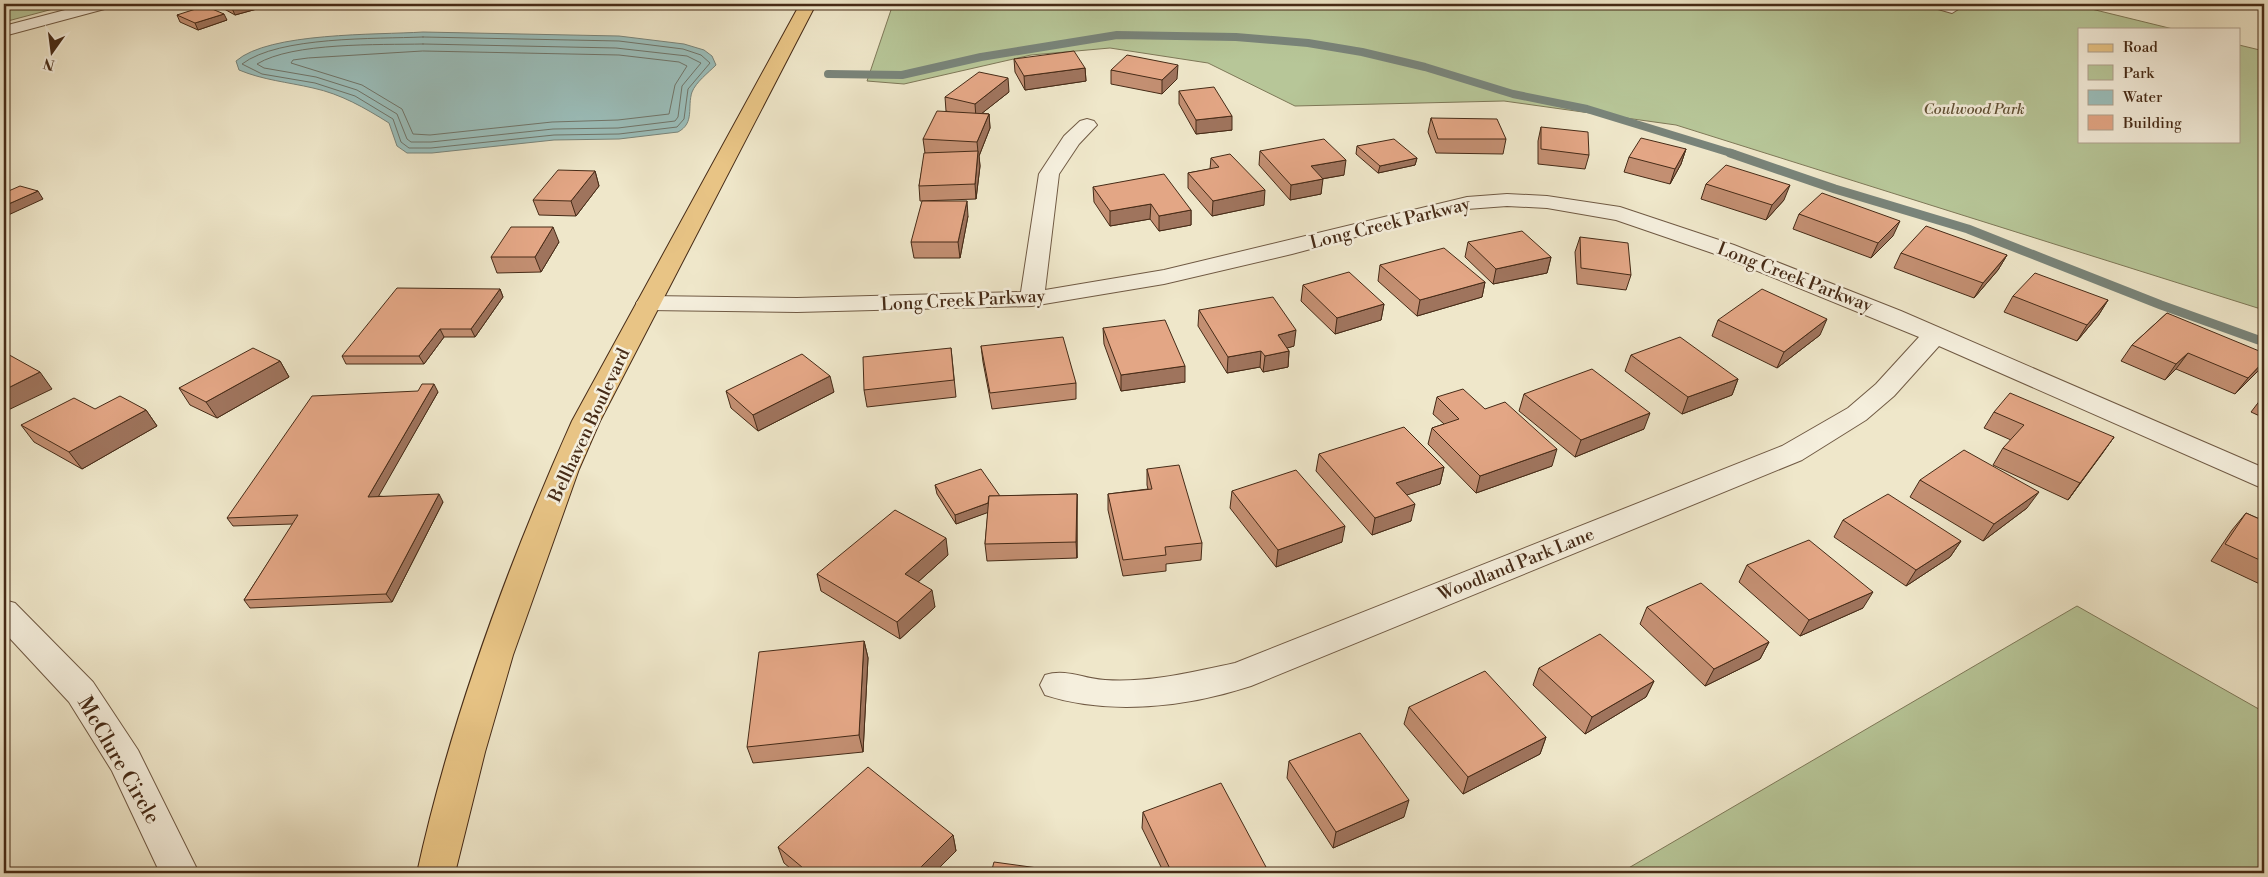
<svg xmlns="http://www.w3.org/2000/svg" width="2268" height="877" font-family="'Libre Bodoni',serif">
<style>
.green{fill:#b7c698;stroke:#7e7858}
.water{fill:#9bbfbc;stroke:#79847a}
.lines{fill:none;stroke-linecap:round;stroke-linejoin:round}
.shore{stroke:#70756a;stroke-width:1}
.stream-far1{stroke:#79847a;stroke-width:8}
.stream{stroke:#79847a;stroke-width:9}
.minor-casing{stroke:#705a44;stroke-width:2}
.major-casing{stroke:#462b17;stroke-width:2}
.minor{fill:#f5efdd;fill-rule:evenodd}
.major{fill:#e8c485;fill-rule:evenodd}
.wall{fill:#c38f72;stroke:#462b17}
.shaded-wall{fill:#9f745d;stroke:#462b17}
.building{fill:#e3a685;stroke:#462b17}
.labels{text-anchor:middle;stroke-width:5;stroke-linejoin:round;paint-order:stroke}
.far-park-label{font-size:15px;font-style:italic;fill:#625237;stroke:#f5efdd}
.street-label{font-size:18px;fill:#462b17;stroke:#f5efdd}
.near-street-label{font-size:21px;fill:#462b17;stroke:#f5efdd}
</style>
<rect width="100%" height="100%" fill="#efe7ca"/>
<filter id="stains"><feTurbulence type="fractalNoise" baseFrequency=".004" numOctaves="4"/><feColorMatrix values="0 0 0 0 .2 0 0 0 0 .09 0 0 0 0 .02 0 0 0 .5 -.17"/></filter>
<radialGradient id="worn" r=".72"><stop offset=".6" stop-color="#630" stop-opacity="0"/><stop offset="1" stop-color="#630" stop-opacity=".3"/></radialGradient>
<g class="green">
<path d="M4 4H72L4 22Z"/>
<path d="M893 4H2071L2173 29H2079V141H2239V45L2264 51V310L1676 125 1504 101 1295 106 1208 63 1110 48 1031 55 904 84 867 81Z"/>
<path d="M2077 606 2264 712V873H1620Z"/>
</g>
<path class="water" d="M423 32 619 36 684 44 704 50 712 56 716 65C708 73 696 82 692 92 687 107 695 123 678 132L619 139 554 140 432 153H407L397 146 389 123C365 108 341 94 313 88 287 82 263 80 239 70L236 61C269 32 377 35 423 32Z"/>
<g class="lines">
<g class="shore">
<path d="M423 37 619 41 683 49 701 55 710 63 688 89 684 119 677 127 619 134 554 135 431 148H409L401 142 393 119 355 96 315 83 262 74 242 64C279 36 376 39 423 37Z"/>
<path d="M423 44 616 48 687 56 701 63 682 86 678 117 675 121 618 128 553 129 431 142H411L407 139 397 114 357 90 316 77 264 68 257 64C293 42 379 45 423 44Z"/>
<path d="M423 51 619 55 679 62 687 66 675 85 669 114 618 120 552 122 430 135 413 134 402 109 362 85 291 63 293 60 308 58Z"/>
</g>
<path class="stream-far1" d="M828 74 902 75 981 57 1117 35 1236 37 1308 43 1362 52 1425 67 1513 94 1587 109 1734 154"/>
<path class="stream" d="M1730 153 1835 189 1968 229 2161 305 2264 342"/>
<g class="minor-casing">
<g id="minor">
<path d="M88 4H114L112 7 4 36V26Z"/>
<path d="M1929 4H1955L1960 8 1952 13 1931 7Z"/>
<path d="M1087 119 1094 121 1097 125 1079 144 1059 174 1045 290 1164 270 1467 197 1507 194 1547 196 1620 207 1734 245 1901 311 2264 468V489L1939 346 1894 396 1866 420 1802 460 1251 686C1187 707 1110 716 1045 695L1040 685 1045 675C1066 668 1084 679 1105 680 1149 683 1193 672 1235 663L1782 446 1848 408 1876 384 1919 337 1718 255 1616 220 1547 208 1507 206 1467 209 1438 215 1292 254 1164 284 1032 306 797 312 648 310 640 308 636 303 640 298 648 296 797 298 1021 292 1039 174 1064 136 1080 121Z"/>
<path d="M4 600 15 603 93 682 138 750 199 873H160L112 771 69 702 4 632Z"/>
</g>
</g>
<g class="major-casing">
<path id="major" d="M800 4H816L600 421 579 469 513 655 485 752 455 873H417C450 722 509 562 572 421Z"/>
</g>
<use href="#minor" class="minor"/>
<use href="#major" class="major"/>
</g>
<g class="wall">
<path d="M216 4H275L235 15 217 5Z"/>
<path d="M177 15 227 20 198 30 180 22Z"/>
<path d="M1014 59 1085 68 1086 81 1025 90 1015 72Z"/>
<path d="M1111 70 1177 79 1162 94 1111 84Z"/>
<path d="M1179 91 1232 130 1196 134 1179 104Z"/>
<path d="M1009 92 982 113 989 114 990 128 979 156 980 166 976 199 920 201 919 186 925 153 923 139 950 112 946 111 945 97Z"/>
<path d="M1431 118 1506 139 1503 154 1436 153 1428 132Z"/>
<path d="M1541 127 1589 155 1585 169 1538 164V141Z"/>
<path d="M1357 146 1417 158 1415 165 1378 173 1356 154Z"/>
<path d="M1686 149 1681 164 1670 184 1624 172 1629 157Z"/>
<path d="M1260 151 1344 175 1322 179 1321 194 1290 200 1259 165Z"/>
<path d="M1211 158 1264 205 1212 216 1188 188V173L1210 169Z"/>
<path d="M595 171 599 186 576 216 539 215 533 200Z"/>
<path d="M1706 184 1784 200 1766 220 1701 199Z"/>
<path d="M1093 187 1191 210V225L1159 231 1150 219 1110 226 1094 202Z"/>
<path d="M1799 214 1893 236 1871 258 1793 229Z"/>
<path d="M968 216 960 258H914L911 242Z"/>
<path d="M1580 237 1631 275 1626 290 1577 284 1575 252Z"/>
<path d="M559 242 541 272 497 273 491 257Z"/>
<path d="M1468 242 1551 257 1547 273 1493 284 1465 257Z"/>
<path d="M1901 253 2007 255 1998 270 1974 298 1894 268Z"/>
<path d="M1380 265 1485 282 1482 297 1417 316 1378 281Z"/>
<path d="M1303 285 1384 304 1381 320 1335 334 1301 301Z"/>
<path d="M500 289 503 297 475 337H444L424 364H346L342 356Z"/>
<path d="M2013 296 2108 300 2098 316 2077 341 2004 312Z"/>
<path d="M1199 310 1294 346 1287 348 1289 351 1288 367 1263 372 1260 367 1227 373 1198 326Z"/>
<path d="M2167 313 2258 371 2235 394 2176 369 2165 380 2121 361 2132 345Z"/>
<path d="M1718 320 1820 335 1777 368 1712 336Z"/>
<path d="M1103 328 1185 382 1121 391 1104 344Z"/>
<path d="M981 346 1076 383V399L992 409 983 362Z"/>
<path d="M951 348 956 397 867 407 864 390Z"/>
<path d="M1631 355 1738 379 1732 395 1682 414 1625 371Z"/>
<path d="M280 361 289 377 217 418 190 405 179 388Z"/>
<path d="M726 391 834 392 758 431 731 408Z"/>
<path d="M438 392 378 496 443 502 392 602 250 608 244 600 293 524 233 526 227 518Z"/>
<path d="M1524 394 1644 429 1575 457 1519 411Z"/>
<path d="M2264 395V418L2251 412Z"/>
<path d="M1437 397 1485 409 1552 466 1476 493 1428 444 1432 428 1444 424 1433 414Z"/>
<path d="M146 410 157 426 82 469 34 442 21 425Z"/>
<path d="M1994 412 2114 437 2068 500 1993 465 2003 448 2011 440 1984 428Z"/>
<path d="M1319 454 1444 467 1440 484 1406 495 1411 521 1372 535 1316 471Z"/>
<path d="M1147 469 1202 543 1201 560 1166 564V571L1123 576 1108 510V494L1148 489 1147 485Z"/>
<path d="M1920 480 2027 508 1983 541 1910 497Z"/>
<path d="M935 485 1000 496 1077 494V558L987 561 985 544 988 512 956 524 937 494Z"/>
<path d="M1232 491 1342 542 1276 567 1230 508Z"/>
<path d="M2246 513 2264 521V586L2211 561 2232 530Z"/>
<path d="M1843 520 1961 541 1950 557 1906 586 1834 537Z"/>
<path d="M948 555 918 582 935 607 900 639 821 591 817 574Z"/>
<path d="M1747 565 1863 608 1800 636 1739 582Z"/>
<path d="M1647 607 1769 642 1760 659 1705 686 1640 624Z"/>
<path d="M864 641 868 658 863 752 753 763 747 747Z"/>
<path d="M1539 668 1654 681 1646 697 1585 734 1533 685Z"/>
<path d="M1409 707 1546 737 1540 754 1463 794 1404 724Z"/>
<path d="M1289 761 1404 817 1333 848 1287 778Z"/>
<path d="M1143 812 1265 873H1164L1142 828Z"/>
<path d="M953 835 956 851 934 873H796L784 863 778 847Z"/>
</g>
<g class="shaded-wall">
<path d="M230 4H275L235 15Z"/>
<path d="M224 14 227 20 198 30 195 23Z"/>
<path d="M5 63 9 70 4 74V64Z"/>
<path d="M1178 65 1177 79 1162 94V80Z"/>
<path d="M1085 68 1086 81 1025 90 1024 76Z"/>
<path d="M1008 78 1009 92 976 118 975 104Z"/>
<path d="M989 114 990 128 979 156 980 166 976 199 975 184 978 152 977 142Z"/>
<path d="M1232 116V130L1196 134V120Z"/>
<path d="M1686 149 1681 164 1670 184 1675 169Z"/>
<path d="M1417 158 1415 165 1378 173 1380 166Z"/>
<path d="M1346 160 1344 175 1309 181 1311 166Z"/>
<path d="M595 171 599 186 576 216 571 201Z"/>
<path d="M1323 179 1321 194 1290 200 1291 185Z"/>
<path d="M1790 185 1784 200 1766 220 1772 205Z"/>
<path d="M1265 190 1264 205 1212 216 1213 201Z"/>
<path d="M38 191 43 199 4 217V206Z"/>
<path d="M967 201 968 216 960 258 958 242Z"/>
<path d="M1151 204 1150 219 1110 226V211Z"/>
<path d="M1191 210V225L1159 231V216Z"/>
<path d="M1900 221 1893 236 1871 258 1878 243Z"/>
<path d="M553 227 559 242 541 272 535 257Z"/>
<path d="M2007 255 1998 270 1974 298 1983 283Z"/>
<path d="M1551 257 1547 273 1493 284 1496 269Z"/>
<path d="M1485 282 1482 297 1417 316 1420 300Z"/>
<path d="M500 289 503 297 475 337 471 329Z"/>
<path d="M2108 300 2098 316 2077 341 2087 325Z"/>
<path d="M1384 304 1381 320 1335 334 1337 318Z"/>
<path d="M1827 319 1820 335 1777 368 1784 352Z"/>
<path d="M440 329 444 337 424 364 419 356Z"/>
<path d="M1296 330 1294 346 1277 351 1278 335Z"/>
<path d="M1261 351 1260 367 1227 373 1228 357Z"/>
<path d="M1289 351 1288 367 1263 372 1265 356Z"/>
<path d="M2188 353 2176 369 2165 380 2176 364Z"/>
<path d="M280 361 289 377 217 418 206 402Z"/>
<path d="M2264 361V363L2258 371 2235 394 2248 378Z"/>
<path d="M1185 366V382L1121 391V375Z"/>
<path d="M40 372 52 389 4 412V390Z"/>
<path d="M830 376 834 392 758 431 753 415Z"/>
<path d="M1738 379 1732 395 1682 414 1688 397Z"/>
<path d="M434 384 438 392 373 506 368 497Z"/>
<path d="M146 410 157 426 82 469 69 452Z"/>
<path d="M1650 413 1644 429 1575 457 1581 440Z"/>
<path d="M2114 437 2102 454 2068 500 2080 483Z"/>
<path d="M1557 449 1552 466 1476 493 1480 476Z"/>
<path d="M1444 467 1440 484 1392 500 1396 483Z"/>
<path d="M2039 492 2027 508 1983 541 1994 524Z"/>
<path d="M439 494 443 502 392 602 386 594Z"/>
<path d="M1077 494V558L1076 542Z"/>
<path d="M1002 498 1003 507 956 524 955 515Z"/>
<path d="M1415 504 1411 521 1372 535 1375 518Z"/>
<path d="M1345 526 1342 542 1276 567 1278 550Z"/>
<path d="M946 538 948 555 908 591 905 574Z"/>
<path d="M1961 541 1950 557 1906 586 1916 570Z"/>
<path d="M932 590 935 607 900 639 897 622Z"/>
<path d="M1873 592 1863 608 1800 636 1809 620Z"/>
<path d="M864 641 868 658 863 752 859 735Z"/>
<path d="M1769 642 1760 659 1705 686 1714 669Z"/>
<path d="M1654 681 1646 697 1585 734 1592 717Z"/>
<path d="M1546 737 1540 754 1463 794 1468 777Z"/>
<path d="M1409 800 1404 817 1333 848 1336 832Z"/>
<path d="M953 835 956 851 934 873H915Z"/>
<path d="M1266 867 1265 873H1248Z"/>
</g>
<g class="building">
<path d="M205 6 224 14 195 23 177 15Z"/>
<path d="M1074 51 1085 68 1024 76 1014 59Z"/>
<path d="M1127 55 1178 65 1162 80 1111 70Z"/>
<path d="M979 72 1008 78 975 104 945 97Z"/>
<path d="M1214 87 1232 116 1196 120 1179 91Z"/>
<path d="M937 111 989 114 977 142 923 139Z"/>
<path d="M1431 118 1497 119 1506 139H1438Z"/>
<path d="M1541 127 1588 132 1589 155 1541 149Z"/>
<path d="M1641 138 1686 149 1675 169 1629 157Z"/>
<path d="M1324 139 1346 160 1311 166 1323 179 1291 185 1260 151Z"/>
<path d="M1394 139 1417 158 1380 166 1357 146Z"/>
<path d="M978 151 975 184 919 186 924 153Z"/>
<path d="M1230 154 1265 190 1213 201 1188 173 1219 167 1211 158Z"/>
<path d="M1726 165 1790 185 1772 205 1706 184Z"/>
<path d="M558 170 595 171 571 201 533 200Z"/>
<path d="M1164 174 1191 210 1159 216 1151 204 1110 211 1093 187Z"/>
<path d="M20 186 38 191 4 206V193Z"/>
<path d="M1822 193 1900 221 1878 243 1799 214Z"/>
<path d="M922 201H967L958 242H911Z"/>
<path d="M1926 226 2007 255 1983 283 1901 253Z"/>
<path d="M511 227H553L535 257H491Z"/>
<path d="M1522 231 1551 257 1496 269 1468 242Z"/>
<path d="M1580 237 1628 243 1631 275 1581 268Z"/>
<path d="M1444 248 1485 282 1420 300 1380 265Z"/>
<path d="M1349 272 1384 304 1337 318 1303 285Z"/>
<path d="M2035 273 2108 300 2087 325 2013 296Z"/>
<path d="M397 288 500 289 471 329H440L419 356H342Z"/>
<path d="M1762 289 1827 319 1784 352 1718 320Z"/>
<path d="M1273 297 1296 330 1278 335 1289 351 1265 356 1261 351 1228 357 1199 310Z"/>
<path d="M2167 313 2264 353V361L2248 378 2188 353 2176 364 2132 345Z"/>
<path d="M1165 320 1185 366 1121 375 1103 328Z"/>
<path d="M1063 337 1076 383 990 393 981 346Z"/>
<path d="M1680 337 1738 379 1688 397 1631 355Z"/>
<path d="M253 348 280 361 206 402 179 388Z"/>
<path d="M951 348 954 380 864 390 863 357Z"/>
<path d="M4 352 40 372 4 390Z"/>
<path d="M802 354 830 376 753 415 726 391Z"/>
<path d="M1592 369 1650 413 1581 440 1524 394Z"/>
<path d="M422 384H434L368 497 439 494 386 594 244 600 298 515 227 518 312 396 418 391Z"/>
<path d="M1463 389 1485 409 1505 402 1557 449 1480 476 1432 428 1459 419 1437 397Z"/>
<path d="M2010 393 2114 437 2080 483 2003 448 2024 425 1994 412Z"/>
<path d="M120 396 146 410 69 452 21 425 74 398 95 409Z"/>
<path d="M1404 427 1444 467 1396 483 1415 504 1375 518 1319 454Z"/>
<path d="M1964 450 2039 492 1994 524 1920 480Z"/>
<path d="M1179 465 1202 543 1165 547 1166 555 1123 560 1108 494 1152 489 1147 469Z"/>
<path d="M981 469 1000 496H989L988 503 955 515 935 485Z"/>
<path d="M1296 470 1345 526 1278 550 1232 491Z"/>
<path d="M1077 494 1076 542 985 544 989 496Z"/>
<path d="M1888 494 1961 541 1916 570 1843 520Z"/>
<path d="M895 510 946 538 905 574 932 590 897 622 817 574Z"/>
<path d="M2246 513 2264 521V562L2225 544Z"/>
<path d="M1809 540 1873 592 1809 620 1747 565Z"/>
<path d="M1701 583 1769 642 1714 669 1647 607Z"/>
<path d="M1600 634 1654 681 1592 717 1539 668Z"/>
<path d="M864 641 859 735 747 747 759 652Z"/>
<path d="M1485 671 1546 737 1468 777 1409 707Z"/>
<path d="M1360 733 1409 800 1336 832 1289 761Z"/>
<path d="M868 767 953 835 915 873H809L778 847Z"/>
<path d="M1221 783 1266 867 1248 873H1172L1143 812Z"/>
<path d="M994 862 1074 873H991Z"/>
</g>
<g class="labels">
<g class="far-park-label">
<text x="1974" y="114">Coulwood Park</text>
</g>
<g class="street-label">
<text transform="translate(1390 223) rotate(-14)" y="6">Long Creek Parkway</text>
<text transform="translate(1795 277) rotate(21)" y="6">Long Creek Parkway</text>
<text transform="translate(963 300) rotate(-3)" y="6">Long Creek Parkway</text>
<text transform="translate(589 425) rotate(-65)" y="6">Bellhaven Boulevard</text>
<text transform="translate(1516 564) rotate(-22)" y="6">Woodland Park Lane</text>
</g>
<g class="near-street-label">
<text transform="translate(119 760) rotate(60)" y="7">McClure Circle</text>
</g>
</g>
<rect width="2268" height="877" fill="none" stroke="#efe7ca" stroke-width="20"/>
<rect x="5" y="5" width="2258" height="867" fill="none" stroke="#462b17" stroke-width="2.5"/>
<rect x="10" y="10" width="2248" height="857" fill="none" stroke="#462b17"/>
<rect x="2078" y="28" width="162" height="115" fill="#f5efdd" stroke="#afa18e"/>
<rect x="2088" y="44" width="25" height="8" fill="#e8c485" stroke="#afa18e"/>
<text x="2123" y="52" font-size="15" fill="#462b17">Road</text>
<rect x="2088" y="65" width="25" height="15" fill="#b7c698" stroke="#afa18e"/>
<text x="2123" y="78" font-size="15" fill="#462b17">Park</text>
<rect x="2088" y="90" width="25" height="15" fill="#9bbfbc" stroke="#afa18e"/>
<text x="2123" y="102" font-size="15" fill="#462b17">Water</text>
<rect x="2088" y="115" width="25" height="15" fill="#e3a685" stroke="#afa18e"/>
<text x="2123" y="128" font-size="15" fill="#462b17">Building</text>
<g transform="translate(52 52) rotate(194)" stroke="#f5efdd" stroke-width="4" paint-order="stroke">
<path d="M0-4L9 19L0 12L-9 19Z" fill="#462b17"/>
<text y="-8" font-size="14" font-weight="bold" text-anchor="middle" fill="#462b17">N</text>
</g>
<rect width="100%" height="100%" filter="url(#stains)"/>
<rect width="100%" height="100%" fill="url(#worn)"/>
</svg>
